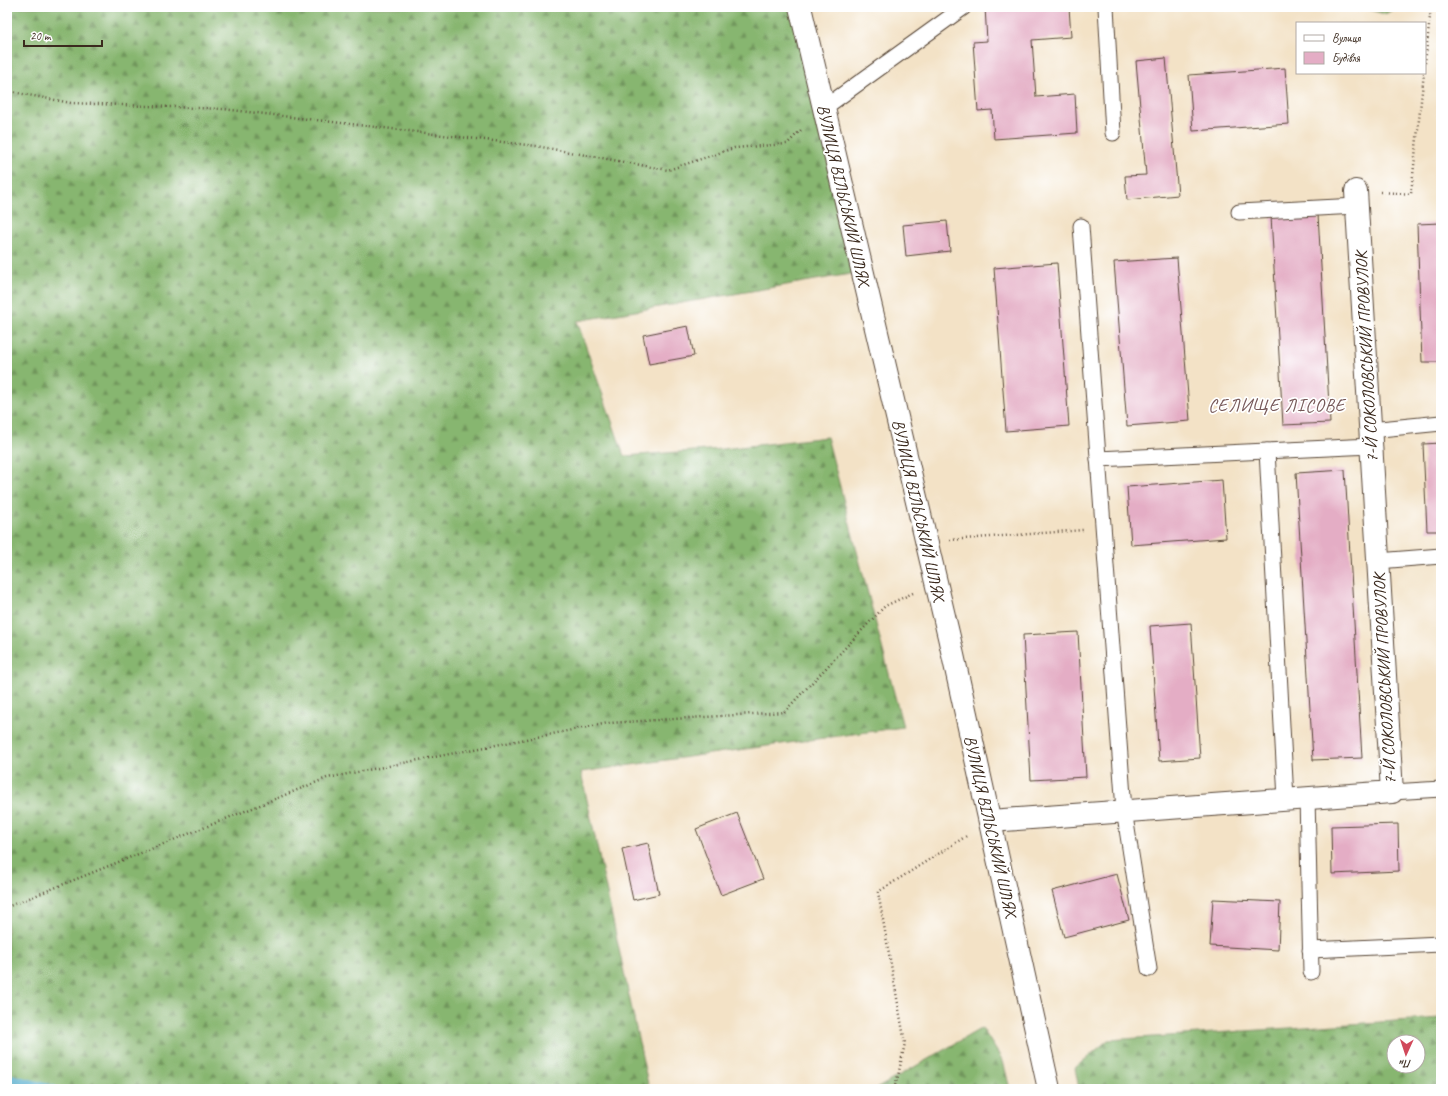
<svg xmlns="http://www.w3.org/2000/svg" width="1448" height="1096" font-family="Caveat,sans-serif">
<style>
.forest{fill:url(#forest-firs);stroke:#617047;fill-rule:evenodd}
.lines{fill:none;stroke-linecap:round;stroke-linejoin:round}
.stream{stroke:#4da9cb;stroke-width:8}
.building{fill:#e4adc5}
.service-casing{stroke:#574637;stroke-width:17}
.minor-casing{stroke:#574637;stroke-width:24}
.tertiary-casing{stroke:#574637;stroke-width:24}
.path{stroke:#574637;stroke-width:2.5;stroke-dasharray:1 3;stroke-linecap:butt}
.service{stroke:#fff;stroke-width:15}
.minor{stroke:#fff;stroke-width:22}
.tertiary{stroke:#fff;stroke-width:22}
.labels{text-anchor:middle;stroke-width:3.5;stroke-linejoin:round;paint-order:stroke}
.street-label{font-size:17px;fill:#3b2a1e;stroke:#fff}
.neighbourhood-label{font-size:18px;letter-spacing:1px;fill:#765858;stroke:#fff}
</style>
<defs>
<pattern id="forest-firs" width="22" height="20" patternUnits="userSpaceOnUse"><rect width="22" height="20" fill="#87b670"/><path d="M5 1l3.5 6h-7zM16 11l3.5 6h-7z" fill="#70945b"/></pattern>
</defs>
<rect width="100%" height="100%" fill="#fff"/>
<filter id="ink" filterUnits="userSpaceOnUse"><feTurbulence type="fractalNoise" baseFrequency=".025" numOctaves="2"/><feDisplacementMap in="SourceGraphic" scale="8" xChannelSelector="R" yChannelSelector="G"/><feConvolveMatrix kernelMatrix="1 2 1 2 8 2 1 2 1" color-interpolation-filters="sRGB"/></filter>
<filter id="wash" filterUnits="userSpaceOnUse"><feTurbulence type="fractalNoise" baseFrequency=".012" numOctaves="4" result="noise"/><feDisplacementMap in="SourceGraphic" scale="16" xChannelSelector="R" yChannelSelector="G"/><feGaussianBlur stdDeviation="0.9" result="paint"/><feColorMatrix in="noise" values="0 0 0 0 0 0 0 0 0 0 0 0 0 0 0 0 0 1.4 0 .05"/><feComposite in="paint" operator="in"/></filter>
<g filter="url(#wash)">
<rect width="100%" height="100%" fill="#f3e2c6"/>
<g class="forest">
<path d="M7 7H800L862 272 577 321 624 456 722 449 827 437 903 727 581 772 649 1089H7Z"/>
<path d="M1359 7H1398L1385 14Z"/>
<path d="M1441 1018V1089H1079L1075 1068 1108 1040ZM1394 1042H1418V1066H1394Z"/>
<path d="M982 1028 1003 1061 1010 1089H876Z"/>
</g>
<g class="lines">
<path class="stream" d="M7 1077 53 1089"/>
</g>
<g id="blocks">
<g class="building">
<path d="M985 7H1069L1071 37 1032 40 1036 97 1075 94 1077 133 994 139 992 110 978 111 973 42 987 41Z"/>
<path d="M1166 58 1178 195 1127 200 1125 176 1146 175 1136 61Z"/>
<path d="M1285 68 1289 124 1193 131 1189 75Z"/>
<path d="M1318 214 1330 423 1283 425 1271 216Z"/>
<path d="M947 221 950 251 906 256 903 225Z"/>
<path d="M1441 223V362H1422L1417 224Z"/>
<path d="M1177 258 1190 421 1127 426 1114 262Z"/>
<path d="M1057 263 1069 426 1006 431 994 268Z"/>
<path d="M688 326 694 356 649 364 643 335Z"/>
<path d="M1441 443V531H1427L1423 444Z"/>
<path d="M1345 470 1362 758 1313 760 1296 473Z"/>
<path d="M1222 480 1226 538 1131 545 1127 487Z"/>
<path d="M1191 623 1200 758 1159 761 1150 626Z"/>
<path d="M1078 632 1086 777 1031 780 1023 635Z"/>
<path d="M737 813 763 879 721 895 696 829Z"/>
<path d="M1398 824 1399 871 1332 874 1331 826Z"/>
<path d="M648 843 659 894 633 900 622 849Z"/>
<path d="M1117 874 1129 920 1064 937 1052 891Z"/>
<path d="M1213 899 1280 902 1278 950 1210 946Z"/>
</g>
</g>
</g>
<g filter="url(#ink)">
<use href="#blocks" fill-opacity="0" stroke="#574637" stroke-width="1"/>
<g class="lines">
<g class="service-casing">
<g id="service">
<path d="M1106 7 1113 133"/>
<path d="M824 108 964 7"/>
<path d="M1239 212 1357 206"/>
<path d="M1081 226 1124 810 1149 969"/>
<path d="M1370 430 1441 423"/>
<path d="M1267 451 1286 799"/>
<path d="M1098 459 1371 446"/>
<path d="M1378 561 1441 556"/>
<path d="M1392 792 1441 789"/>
<path d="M1307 797 1311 972"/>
<path d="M1310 950 1441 944"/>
</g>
</g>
<g class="minor-casing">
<path id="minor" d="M990 821 1392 792 1356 191"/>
</g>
<g class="tertiary-casing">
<path id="tertiary" d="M800 7 949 637 1049 1089"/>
</g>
<g class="path">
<path d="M1425 63 1431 7"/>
<path d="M7 91 71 103 223 109 536 146 668 170 734 148 787 144 803 128"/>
<path d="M1380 192 1411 194 1424 73"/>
<path d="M950 540 1083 530"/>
<path d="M7 907 327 778 608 723 784 712 885 606 913 593"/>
<path d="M894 1089 898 1076 905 1043 878 892 968 835"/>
</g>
<use href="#service" class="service"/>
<use href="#minor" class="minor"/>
<use href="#tertiary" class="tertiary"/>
</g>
</g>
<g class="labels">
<g class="street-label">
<text transform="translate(844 195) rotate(77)" y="6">ВУЛИЦЯ ВІЛЬСЬКИЙ ШЛЯХ</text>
<text transform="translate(1366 357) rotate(-93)" y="6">7-Й СОКОЛОВСЬКИЙ ПРОВУЛОК</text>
<text transform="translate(919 510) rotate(77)" y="6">ВУЛИЦЯ ВІЛЬСЬКИЙ ШЛЯХ</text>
<text transform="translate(1384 679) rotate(-93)" y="6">7-Й СОКОЛОВСЬКИЙ ПРОВУЛОК</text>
<text transform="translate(991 826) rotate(77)" y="6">ВУЛИЦЯ ВІЛЬСЬКИЙ ШЛЯХ</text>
</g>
<g class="neighbourhood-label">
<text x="1277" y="411">СЕЛИЩЕ ЛІСОВЕ</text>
</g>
</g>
<rect width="1448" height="1096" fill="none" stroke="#fff" stroke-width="24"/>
<rect x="1296" y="22" width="130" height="52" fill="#ffffff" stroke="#b1aaa5"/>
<rect x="1304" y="35" width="20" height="6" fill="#ffffff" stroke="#b1aaa5"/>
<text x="1332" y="42" font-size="12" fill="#3b2a1e">Вулиця</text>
<rect x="1304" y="52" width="20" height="12" fill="#e4adc5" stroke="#b1aaa5"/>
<text x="1332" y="62" font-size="12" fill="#3b2a1e">Будівля</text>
<g transform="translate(1406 1054) rotate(183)"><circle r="19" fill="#ffffff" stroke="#b1aaa5"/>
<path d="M0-3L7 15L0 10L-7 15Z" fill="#d1495b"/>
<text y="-6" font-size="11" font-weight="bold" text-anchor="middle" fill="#3b2a1e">Пн</text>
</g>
<path d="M24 40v6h78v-6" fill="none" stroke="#3b2a1e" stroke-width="2"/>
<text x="30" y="40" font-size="12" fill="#3b2a1e" stroke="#ffffff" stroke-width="3" paint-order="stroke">20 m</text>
</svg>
